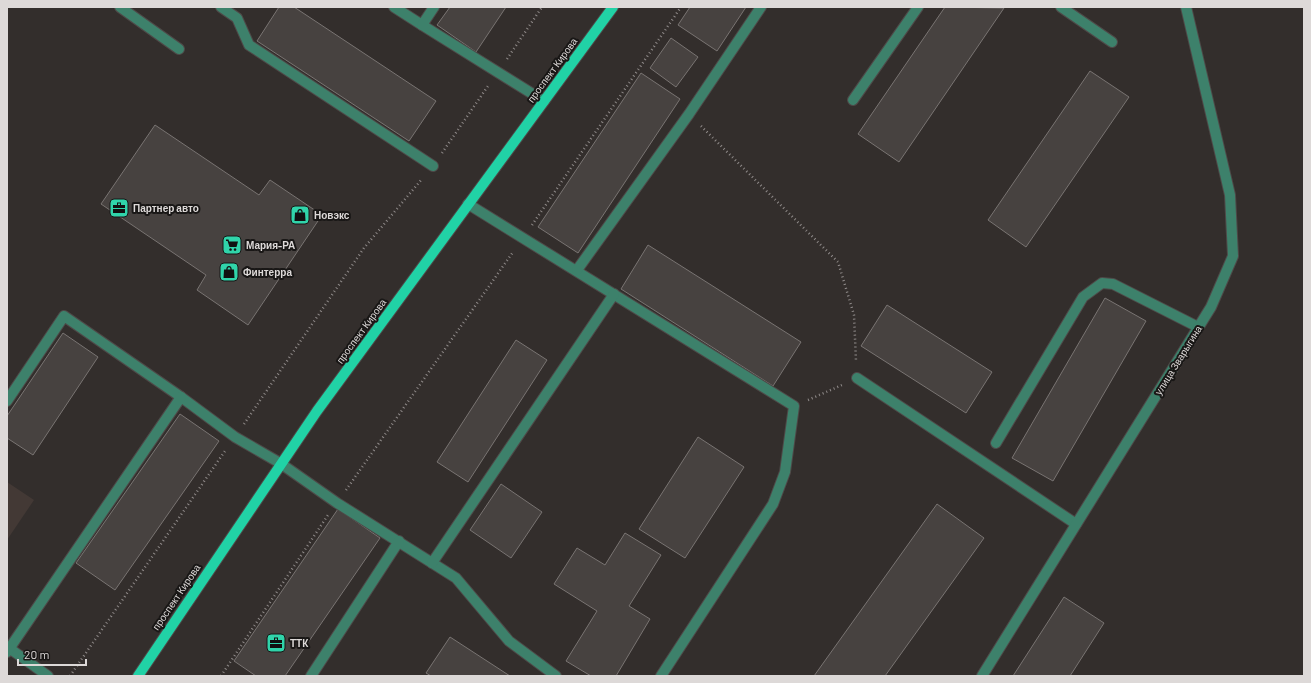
<svg xmlns="http://www.w3.org/2000/svg" width="1311" height="683" font-family="Barlow,sans-serif">
<style>
.built{fill:#433935}
.building{fill:#474240;stroke:#797472}
.lines{fill:none;stroke-linecap:round;stroke-linejoin:round}
.minor-casing{stroke:#4e4948;stroke-width:12}
.major-casing{stroke:#4e4948;stroke-width:12}
.path{stroke:#908b8a;stroke-width:2.5;stroke-dasharray:1 3;stroke-linecap:butt}
.minor{stroke:#3d816b;stroke-width:10}
.major{stroke:#21d2a6;stroke-width:10}
.labels{text-anchor:middle;stroke-width:4;stroke-linejoin:round;paint-order:stroke}
.street-label{font-size:10px;fill:#ddd9d8;stroke:#191716}
.poi-label{font-size:10px;font-weight:bold;fill:#ddd9d8;stroke:#191716;text-anchor:start}
</style>
<rect width="100%" height="100%" fill="#332e2c"/>
<path class="built" d="M7 482 34 500 7 540Z"/>
<g class="building">
<path d="M279 7H294L436 101 409 141 257 41Z"/>
<path d="M450 7H506L476 52 437 25Z"/>
<path d="M690 7H746L717 51 678 25Z"/>
<path d="M945 7 1004 8 899 162 858 134Z"/>
<path d="M671 38 698 57 676 87 650 68Z"/>
<path d="M1090 71 1129 97 1026 247 988 220Z"/>
<path d="M641 73 680 99 578 253 538 227Z"/>
<path d="M155 125 259 195 270 180 322 215 248 325 197 290 206 275 101 204Z"/>
<path d="M648 245 801 342 773 386 621 289Z"/>
<path d="M1105 298 1146 321 1053 481 1012 458Z"/>
<path d="M887 305 992 372 966 413 861 346Z"/>
<path d="M63 333 98 357 33 455 7 438V416Z"/>
<path d="M516 340 547 360 468 482 437 462Z"/>
<path d="M180 414 219 441 115 590 76 563Z"/>
<path d="M698 437 744 467 685 558 639 529Z"/>
<path d="M501 484 542 512 511 558 470 530Z"/>
<path d="M937 504 984 538 885 676H814Z"/>
<path d="M338 509 380 538 285 676H256L234 661Z"/>
<path d="M625 533 661 555 629 606 650 619 616 676H591L566 661 597 611 554 584 577 548 605 565Z"/>
<path d="M1064 597 1104 623 1070 676H1013Z"/>
<path d="M450 637 510 676H431L426 673Z"/>
</g>
<g class="lines">
<g class="minor-casing">
<g id="minor">
<path d="M120 7 179 49"/>
<path d="M221 7 237 18 249 45 433 166"/>
<path d="M394 7 422 25"/>
<path d="M434 7 422 25 544 101"/>
<path d="M1061 7 1112 42"/>
<path d="M853 100 918 7"/>
<path d="M468 204 794 406 785 472 773 504 661 676"/>
<path d="M577 270 689 114 761 7"/>
<path d="M857 378 1076 524"/>
<path d="M7 401 64 316 181 397 235 437 280 463 337 503 456 578 509 641 556 676"/>
<path d="M996 443 1083 297 1102 283 1113 284 1198 327"/>
<path d="M432 563 614 294"/>
<path d="M9 648 48 676"/>
<path d="M7 652 181 397"/>
<path d="M311 676 399 541"/>
<path d="M982 676 1211 307 1233 256 1230 195 1186 7"/>
</g>
</g>
<g class="major-casing">
<path id="major" d="M138 676 317 411 613 7"/>
</g>
<g class="path">
<path d="M507 59 542 7"/>
<path d="M701 126 838 262 854 315 856 361"/>
<path d="M442 153 488 86"/>
<path d="M532 225 681 7"/>
<path d="M808 400 842 385"/>
<path d="M244 424 364 248 422 179"/>
<path d="M346 490 513 252"/>
<path d="M70 676 225 451"/>
<path d="M221 676 328 515"/>
</g>
<use href="#minor" class="minor"/>
<use href="#major" class="major"/>
</g>
<defs>
<g id="office-square" transform="scale(1)"><rect x="-9" y="-9" width="18" height="18" rx="4" fill="#30d4aa" stroke="#191716"/><path d="M-6-3h4V-5.5h4V-3h4V5H-6ZM-1-4.5V-3h2v-1.5ZM-6 0V1H6V0Z" fill="#111"/></g>
<g id="shop-square" transform="scale(1)"><rect x="-9" y="-9" width="18" height="18" rx="4" fill="#30d4aa" stroke="#191716"/><path d="M-5-2.5h2.3a2.7 3.5 0 0 1 5.4 0H5L5.5 6h-11ZM-1.5-2.5h3a1.5 2.3 0 0 0-3 0Z" fill="#111"/></g>
<g id="supermarket-square" transform="scale(1)"><rect x="-9" y="-9" width="18" height="18" rx="4" fill="#30d4aa" stroke="#191716"/><path d="M-6-5.5h2.5l.6 2H6L4.5 2H-2.5L-4.4-4H-6ZM-1.5 3.2a1.3 1.3 0 1 0 .1 0ZM3 3.2a1.3 1.3 0 1 0 .1 0Z" fill="#111"/></g>
</defs>
<g fill-rule="evenodd">
<use href="#office-square" x="119" y="208"/>
<use href="#shop-square" x="300" y="215"/>
<use href="#supermarket-square" x="232" y="245"/>
<use href="#shop-square" x="229" y="272"/>
<use href="#office-square" x="276" y="643"/>
</g>
<g class="labels">
<g class="street-label">
<text transform="translate(552 70) rotate(-54)" y="4">проспект Кирова</text>
<text transform="translate(361 331) rotate(-54)" y="4">проспект Кирова</text>
<text transform="translate(1178 360) rotate(-58)" y="4">улица Зварыгина</text>
<text transform="translate(176 597) rotate(-56)" y="4">проспект Кирова</text>
</g>
<g class="poi-label">
<text x="133" y="212">Партнер авто</text>
<text x="314" y="219">Новэкс</text>
<text x="246" y="249">Мария-РА</text>
<text x="243" y="276">Финтерра</text>
<text x="290" y="647">ТТК</text>
</g>
</g>
<rect width="1311" height="683" fill="none" stroke="#ddd9d8" stroke-width="16"/>
<path d="M18 659v6h68v-6" fill="none" stroke="#ddd9d8" stroke-width="2"/>
<text x="24" y="659" font-size="12" fill="#ddd9d8" stroke="#191716" stroke-width="3" paint-order="stroke">20 m</text>
</svg>
